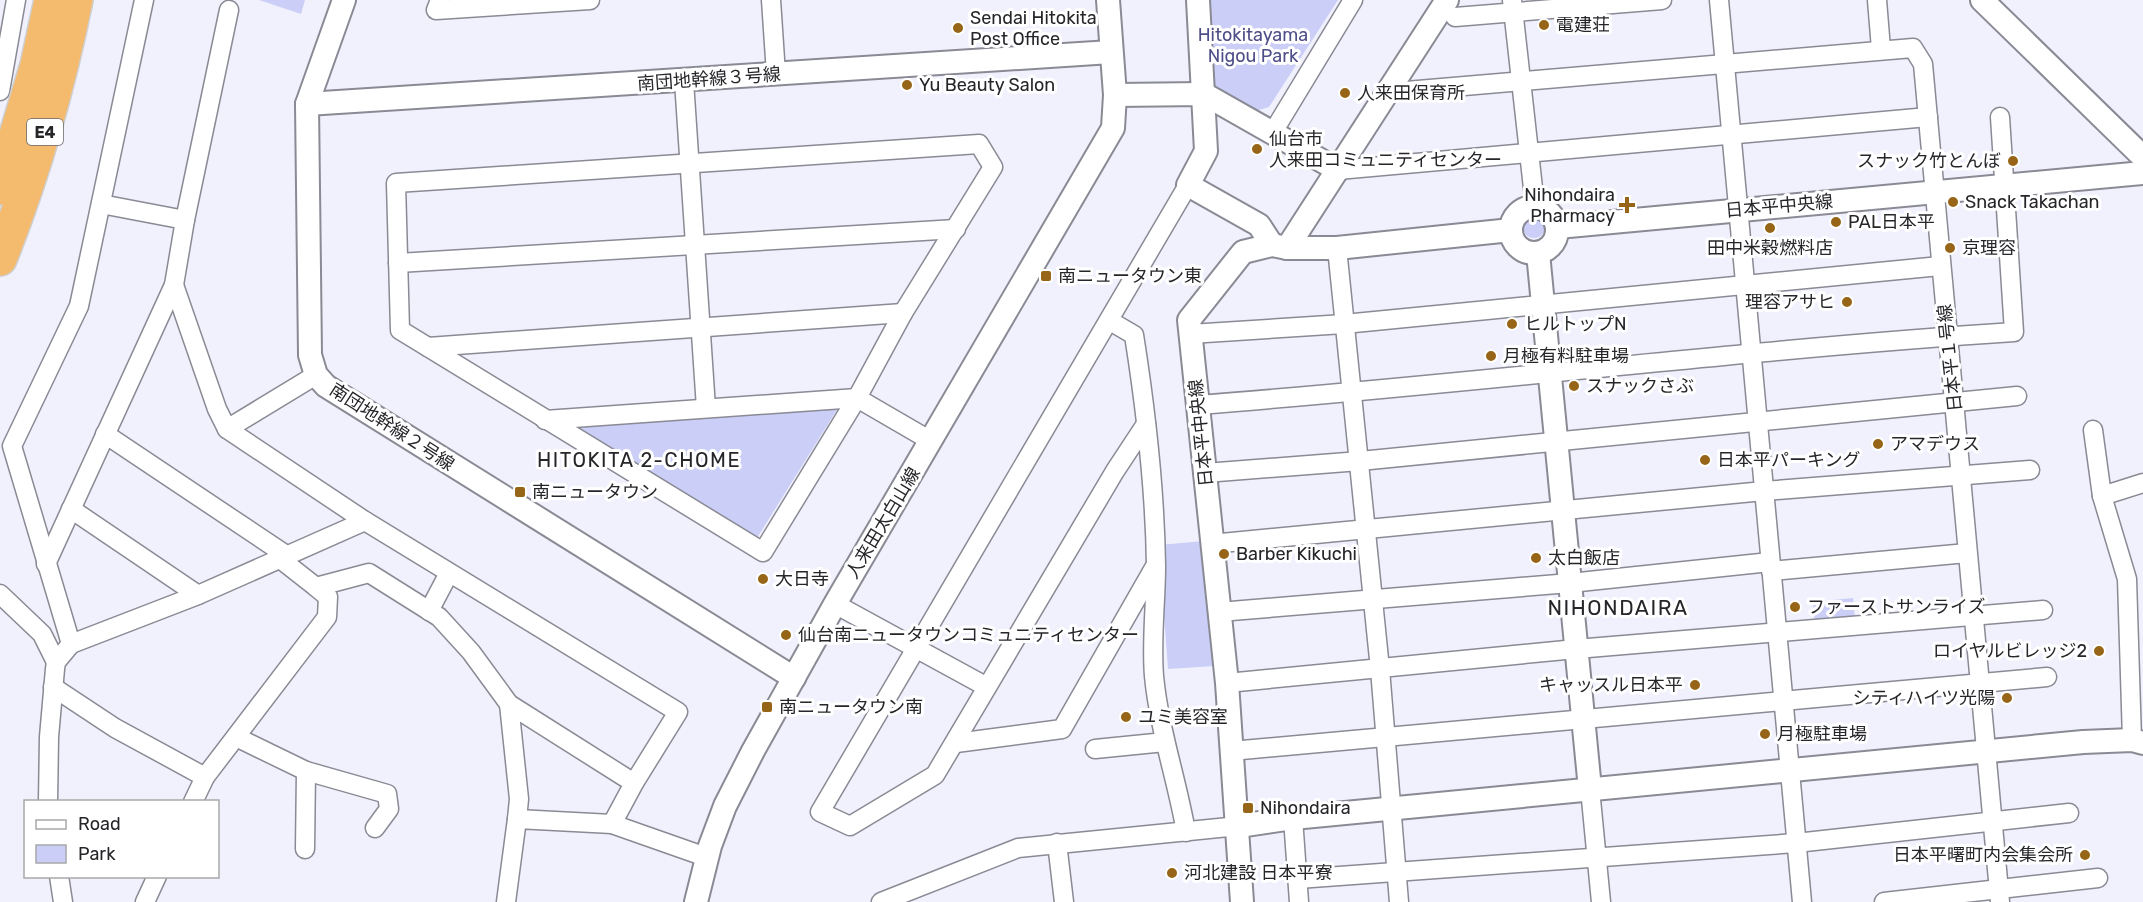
<svg xmlns="http://www.w3.org/2000/svg" width="2143" height="902" font-family="Rubik,'Noto Sans JP',sans-serif">
<style>
.green{fill:#cbcef6}
.lines{fill:none;stroke-linecap:round;stroke-linejoin:round}
.minor-casing{stroke:#898a94;stroke-width:21}
.tertiary-casing{stroke:#898a94;stroke-width:26}
.motorway-casing{stroke:#cfcfd0;stroke-width:36}
.minor{stroke:#fff;stroke-width:18}
.tertiary{stroke:#fff;stroke-width:22}
.motorway{stroke:#f4bb6f;stroke-width:33}
.poi-dot{fill:#976517;stroke:#fff;stroke-width:2}
.labels{text-anchor:middle;stroke-width:6;stroke-linejoin:round;paint-order:stroke}
.shield{fill:#fff;stroke:#67676a;stroke-width:1.5}
.shield-label{font-size:16px;font-weight:bold;fill:#26262a}
.poi-label{font-size:18px;fill:#26262a;stroke:#fff;text-anchor:start}
.park-label{font-size:18px;fill:#4e4e88;stroke:#fff}
.street-label{font-size:18px;fill:#26262a;stroke:#fff}
.neighbourhood-label{font-size:20px;letter-spacing:1.5px;fill:#26262a;stroke:#fff}
.quarter-label{font-size:21px;letter-spacing:1.5px;fill:#26262a;stroke:#fff}
</style>
<rect width="100%" height="100%" fill="#f0f1fc"/>
<g class="green">
<path d="M259 0H305L301 14Z"/>
<path d="M1204 0H1338L1269 107 1256 111 1216 87 1209 76Z"/>
<circle cx="1534" cy="227" r="11"/>
<path d="M838 408 757 538 570 430 571 425Z"/>
<path d="M1204 541 1214 666 1168 669 1159 545Z"/>
<path d="M1853 598 1855 620 1815 624 1813 602Z"/>
</g>
<g class="lines">
<g class="minor-casing">
<g id="minor">
<path d="M440 0 436 10 590 0"/>
<path d="M771 0 776 74"/>
<path d="M1512 0 1535 206"/>
<path d="M1719 0 1802 902"/>
<path d="M1877 0 1881 49"/>
<path d="M1455 17 1662 0"/>
<path d="M684 81 706 408"/>
<path d="M0 91 16 0"/>
<path d="M1406 91 1913 48 1923 64 2000 902"/>
<path d="M1273 132 1353 0"/>
<path d="M979 144 993 167 903 313 857 398 763 552 400 330 396 183Z"/>
<path d="M1338 170 1928 117"/>
<path d="M101 204 185 220"/>
<path d="M1337 248 1380 669 1399 902"/>
<path d="M398 263 956 229"/>
<path d="M174 285 217 409 227 429 365 521 678 712 634 783 612 824"/>
<path d="M1110 321 1134 335C1146 411 1155 490 1156 566 1156 602 1151 640 1154 676 1159 729 1177 780 1186 832"/>
<path d="M1190 334 1344 324 1940 266"/>
<path d="M428 347 903 313"/>
<path d="M1198 405C1470 384 1741 350 2014 332L2000 117"/>
<path d="M545 420 857 398 931 441"/>
<path d="M1146 424 1115 471 935 775 850 826 820 812 1188 185"/>
<path d="M227 429 316 375"/>
<path d="M2093 430 2102 496 2127 579 2132 740"/>
<path d="M105 434 286 555"/>
<path d="M1205 473 1360 461 2017 396"/>
<path d="M2102 496 2143 483"/>
<path d="M71 509 198 595"/>
<path d="M1211 544 1764 491 2030 470"/>
<path d="M279 558 316 587 369 573 439 617 471 652 509 704 634 783"/>
<path d="M46 564 174 285 185 220 229 10"/>
<path d="M1771 571 1967 553"/>
<path d="M0 594 42 634 56 662"/>
<path d="M835 604 987 687"/>
<path d="M429 611 449 573"/>
<path d="M1219 612 1570 583 1770 562"/>
<path d="M71 644 198 595 365 521"/>
<path d="M1227 683 1576 649 2043 610"/>
<path d="M53 687 115 728 205 777"/>
<path d="M509 704 519 799 517 819"/>
<path d="M236 737 306 771 387 794 389 809 375 828"/>
<path d="M956 743 1062 729 1154 568"/>
<path d="M1095 749 1165 742"/>
<path d="M1231 751 2047 677"/>
<path d="M1590 789 1601 902"/>
<path d="M48 802 49 737 55 669 56 662 71 644 12 446 79 306 144 0"/>
<path d="M193 802 205 777 327 617 328 597 316 587"/>
<path d="M1293 818 1299 902"/>
<path d="M1057 843 1064 902"/>
<path d="M305 849 306 771"/>
<path d="M59 876 63 902"/>
<path d="M1298 879 1796 843 2069 813"/>
<path d="M145 902 157 876"/>
<path d="M506 902 517 819 612 824 706 857"/>
<path d="M881 902 1018 848 1239 826"/>
<path d="M1884 902 2098 878"/>
</g>
</g>
<g class="tertiary-casing">
<g id="tertiary">
<path d="M344 0 307 104 310 355 316 375 326 386 794 678"/>
<path d="M1198 0 1206 151 1188 185 1259 225 1272 245"/>
<path d="M1982 0 2143 157"/>
<path d="M1115 95 1204 94 1338 170"/>
<path d="M307 104 1111 52"/>
<circle cx="1534" cy="230" r="23"/>
<path d="M1558 227 2143 173"/>
<path d="M1287 248 1447 0"/>
<path d="M1538 253 1590 789"/>
<path d="M1239 826 1293 818 2083 742 2132 740 2143 743"/>
<path d="M696 902 710 846 725 806 753 751 835 604 1113 128 1115 95 1108 0"/>
<path d="M1242 902 1227 683 1189 320 1243 252 1272 245 1287 248H1337L1511 230"/>
</g>
</g>
<g class="motorway-casing">
<g id="motorway">
<path d="M0 188 37 65 51 0"/>
<path d="M0 259C34 174 58 89 76 0"/>
</g>
</g>
<use href="#minor" class="minor"/>
<use href="#tertiary" class="tertiary"/>
<use href="#motorway" class="motorway"/>
</g>
<g class="poi-dot">
<circle cx="1544" cy="25" r="6"/>
<circle cx="958" cy="28" r="6"/>
<circle cx="907" cy="85" r="6"/>
<circle cx="1345" cy="93" r="6"/>
<circle cx="1257" cy="149" r="6"/>
<circle cx="2013" cy="161" r="6"/>
<circle cx="1953" cy="202" r="6"/>
<path d="M1624 196h6v6h6v6h-6v6h-6v-6h-6v-6h6z"/>
<circle cx="1836" cy="222" r="6"/>
<circle cx="1770" cy="228" r="6"/>
<circle cx="1950" cy="248" r="6"/>
<rect x="1040" y="270" width="12" height="12" rx="3"/>
<circle cx="1847" cy="302" r="6"/>
<circle cx="1512" cy="324" r="6"/>
<circle cx="1491" cy="356" r="6"/>
<circle cx="1574" cy="386" r="6"/>
<circle cx="1878" cy="444" r="6"/>
<circle cx="1705" cy="460" r="6"/>
<rect x="514" y="486" width="12" height="12" rx="3"/>
<circle cx="1224" cy="554" r="6"/>
<circle cx="1536" cy="558" r="6"/>
<circle cx="763" cy="579" r="6"/>
<circle cx="1795" cy="607" r="6"/>
<circle cx="786" cy="635" r="6"/>
<circle cx="2099" cy="651" r="6"/>
<circle cx="1695" cy="685" r="6"/>
<circle cx="2007" cy="698" r="6"/>
<rect x="761" y="701" width="12" height="12" rx="3"/>
<circle cx="1126" cy="717" r="6"/>
<circle cx="1765" cy="734" r="6"/>
<rect x="1242" y="802" width="12" height="12" rx="3"/>
<circle cx="2085" cy="855" r="6"/>
<circle cx="1172" cy="873" r="6"/>
</g>
<g class="labels">
<rect class="shield" x="27" y="119" width="36" height="26" rx="4.5"/>
<g class="shield-label">
<text x="45" y="138">E4</text>
</g>
<g class="poi-label">
<text x="970" y="24">Sendai Hitokita<tspan x="970" dy="21">Post Office</tspan></text>
<text x="1556" y="31">電建荘</text>
<text x="919" y="91">Yu Beauty Salon</text>
<text x="1357" y="99">人来田保育所</text>
<text x="1269" y="145">仙台市<tspan x="1269" dy="21">人来田コミュニティセンター</tspan></text>
<text x="2001" y="167" text-anchor="end">スナック竹とんぼ</text>
<text x="1615" y="201" text-anchor="end">Nihondaira<tspan x="1615" dy="21">Pharmacy</tspan></text>
<text x="1965" y="208">Snack Takachan</text>
<text x="1848" y="228">PAL日本平</text>
<text x="1770" y="254" text-anchor="middle">田中米穀燃料店</text>
<text x="1962" y="254">京理容</text>
<text x="1058" y="282">南ニュータウン東</text>
<text x="1835" y="308" text-anchor="end">理容アサヒ</text>
<text x="1524" y="330">ヒルトップN</text>
<text x="1503" y="362">月極有料駐車場</text>
<text x="1586" y="392">スナックさぶ</text>
<text x="1890" y="450">アマデウス</text>
<text x="1717" y="466">日本平パーキング</text>
<text x="532" y="498">南ニュータウン</text>
<text x="1236" y="560">Barber Kikuchi</text>
<text x="1548" y="564">太白飯店</text>
<text x="775" y="585">大日寺</text>
<text x="1807" y="613">ファーストサンライズ</text>
<text x="798" y="641">仙台南ニュータウンコミュニティセンター</text>
<text x="2087" y="657" text-anchor="end">ロイヤルビレッジ2</text>
<text x="1683" y="691" text-anchor="end">キャッスル日本平</text>
<text x="1995" y="704" text-anchor="end">シティハイツ光陽</text>
<text x="779" y="713">南ニュータウン南</text>
<text x="1138" y="723">ユミ美容室</text>
<text x="1777" y="740">月極駐車場</text>
<text x="1260" y="814">Nihondaira</text>
<text x="2073" y="861" text-anchor="end">日本平曙町内会集会所</text>
<text x="1184" y="879">河北建設 日本平寮</text>
</g>
<g class="park-label">
<text x="1253" y="41">Hitokitayama<tspan x="1253" dy="21">Nigou Park</tspan></text>
</g>
<g class="street-label">
<text transform="translate(709 79) rotate(-4)" y="6">南団地幹線３号線</text>
<text transform="translate(1779 206) rotate(-5)" y="6">日本平中央線</text>
<text transform="translate(1950 358) rotate(-96)" y="6">日本平１号線</text>
<text transform="translate(392 427) rotate(33)" y="6">南団地幹線２号線</text>
<text transform="translate(1201 433) rotate(-96)" y="6">日本平中央線</text>
<text transform="translate(883 523) rotate(-59)" y="6">人来田太白山線</text>
</g>
<g class="neighbourhood-label">
<text x="639" y="467">HITOKITA 2-CHOME</text>
</g>
<g class="quarter-label">
<text x="1618" y="615">NIHONDAIRA</text>
</g>
</g>
<rect x="24" y="800" width="195" height="78" fill="#ffffff" stroke="#a8a8aa" stroke-width="1.5"/>
<rect x="36" y="820" width="30" height="9" fill="#ffffff" stroke="#a8a8aa" stroke-width="1.5"/>
<text x="78" y="830" font-size="18" fill="#26262a">Road</text>
<rect x="36" y="845" width="30" height="18" fill="#cbcef6" stroke="#a8a8aa" stroke-width="1.5"/>
<text x="78" y="860" font-size="18" fill="#26262a">Park</text>
</svg>
